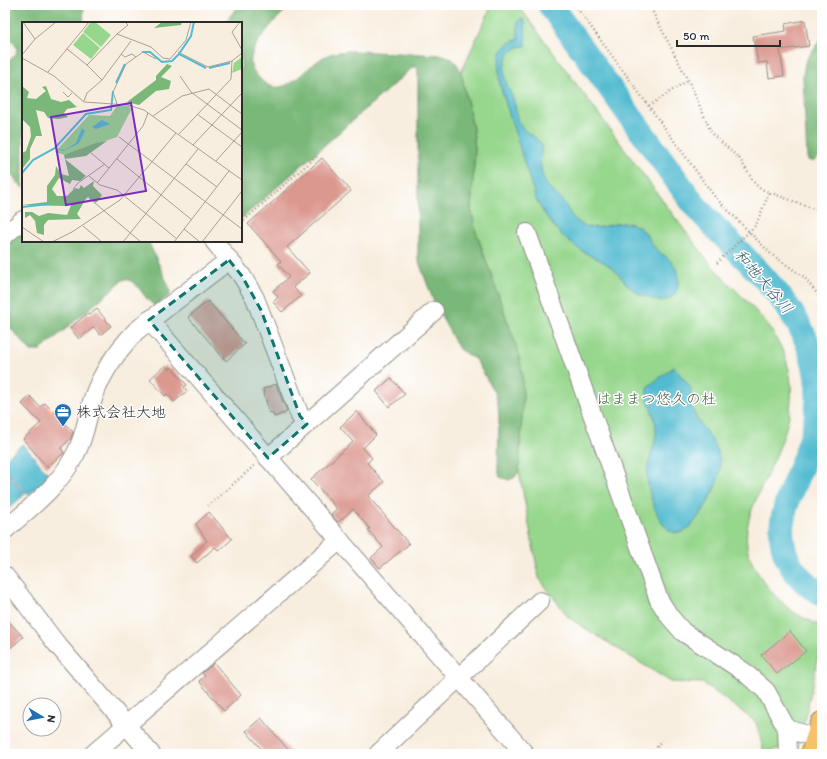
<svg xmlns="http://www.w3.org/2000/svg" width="827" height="759" font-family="Itim,'Klee One',sans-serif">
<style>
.green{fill:#97d78d;stroke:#61815c}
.forest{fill:#79b878;stroke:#527252}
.water{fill:#52bbd0;stroke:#3e737e}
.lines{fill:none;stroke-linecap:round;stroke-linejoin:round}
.river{stroke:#52bbd0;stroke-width:25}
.building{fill:#db988f}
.minor-casing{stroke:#928c85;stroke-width:20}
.major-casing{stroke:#928c85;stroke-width:24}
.path{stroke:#928c85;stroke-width:2.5;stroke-dasharray:1 3;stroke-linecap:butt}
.minor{stroke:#fff;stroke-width:18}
.major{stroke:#f5c16b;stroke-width:22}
.marked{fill:#0f766e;fill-opacity:0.2;stroke:#0f766e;stroke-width:3;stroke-dasharray:8 5;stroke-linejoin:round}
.labels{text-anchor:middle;stroke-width:3;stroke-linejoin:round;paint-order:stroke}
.park-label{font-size:15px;fill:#4b5f48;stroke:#fff}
.poi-label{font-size:15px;fill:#2b2b2b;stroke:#fff;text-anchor:start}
.water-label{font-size:16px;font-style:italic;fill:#395d65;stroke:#fff}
.inset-river{fill:none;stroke:#52bbd0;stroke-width:2}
.inset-road{fill:none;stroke:#a6a097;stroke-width:1}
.view{fill:#7b2cbf;fill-opacity:0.15;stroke:#7b2cbf;stroke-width:2}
.inset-edge{fill:none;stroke:#2b2b2b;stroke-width:2}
</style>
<rect width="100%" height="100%" fill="#fff"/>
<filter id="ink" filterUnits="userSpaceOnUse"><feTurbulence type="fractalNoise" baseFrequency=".025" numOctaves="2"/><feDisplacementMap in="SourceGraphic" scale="8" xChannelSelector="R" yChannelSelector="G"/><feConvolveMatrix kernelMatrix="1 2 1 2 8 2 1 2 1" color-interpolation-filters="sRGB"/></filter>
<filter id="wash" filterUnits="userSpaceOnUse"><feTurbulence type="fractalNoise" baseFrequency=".012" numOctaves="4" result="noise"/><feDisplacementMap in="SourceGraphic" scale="16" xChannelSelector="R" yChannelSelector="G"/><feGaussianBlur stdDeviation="0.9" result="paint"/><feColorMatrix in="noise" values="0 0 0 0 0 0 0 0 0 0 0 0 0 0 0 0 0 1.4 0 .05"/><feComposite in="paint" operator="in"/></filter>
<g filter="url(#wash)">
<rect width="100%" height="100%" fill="#f8eedf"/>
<path class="green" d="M492 5H518L685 231C695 243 703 255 713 267 743 300 778 324 789 370 798 413 779 450 761 488 753 506 744 525 747 546 749 561 758 574 767 586 784 607 796 616 822 626V640L800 742 792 740 790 746 764 752 756 722 703 683 671 682 569 618 539 578 519 471 523 396 518 351 476 232 471 209 475 149 473 129 461 72Z"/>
<g class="forest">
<path d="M5 5H84L83 23H23V188L5 168V59L10 60C24 50 14 43 5 34Z"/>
<path d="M240 5H290C278 19 241 51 253 70 278 108 298 74 322 58 330 53 339 52 348 51L443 55C453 58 457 62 461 72L473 129 475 149 471 209 476 232 518 351 522 372 523 396 519 471 515 477 509 480 500 477 498 469 499 416 498 403 494 392 476 360 459 349 435 305 418 259V67H413L241 219V23H224Z"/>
<path d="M822 37V154L813 162 808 160 807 157 803 77 805 62Z"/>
<path d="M23 225V241H148L170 289V295L155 306C143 299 139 280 124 279L42 349 37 351H31L5 322V241Z"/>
</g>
<g class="water">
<path d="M520 19H523L525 22 526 46C505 46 501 68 507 85 509 91 513 96 514 102 517 110 515 118 520 125 526 135 537 135 542 146 540 161 539 176 550 189 554 193 559 197 563 202 568 208 570 216 577 221 596 238 617 215 637 226 647 231 649 241 656 249 662 255 670 258 674 265 683 279 679 301 659 301 655 301 651 298 647 297 630 293 624 278 611 267 602 260 592 257 582 251 561 238 548 221 536 200L500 85C498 69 496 42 518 40V22Z"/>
<path d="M674 367 691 388C684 428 732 438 717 482 713 495 697 523 686 530 662 546 647 491 647 475 647 459 657 444 656 428 655 413 645 401 647 387Z"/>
<path d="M23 444 50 476 28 495 5 469V459Z"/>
<path d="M5 471 25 494 5 511Z"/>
</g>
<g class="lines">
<path class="river" d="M550 5 693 203C745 265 820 311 818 401 817 419 813 437 806 454 791 495 764 535 798 575 804 582 813 590 822 593"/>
</g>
<g id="blocks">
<g class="building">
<path d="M805 20 809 46 780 50 784 76 769 78 767 62 758 63 753 36 786 31 785 24Z"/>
<path d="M322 158 351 191 287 247 310 273 293 287 301 296 282 312 273 302 278 297 273 291 289 277 278 264 281 261 248 224Z"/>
<path d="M208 301 245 344 226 361 188 317Z"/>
<path d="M97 309 111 326 100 335 94 327 79 339 70 328 88 313 89 315Z"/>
<path d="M165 365 169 370 171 367 187 385 184 387 187 391 174 402 167 394 165 396 150 379Z"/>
<path d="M391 378 405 394 389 407 376 391Z"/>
<path d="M276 384 287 412 274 417 272 412 269 413 263 389Z"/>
<path d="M30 396 40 407 45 403 73 432 71 438 61 448 64 453 47 467 23 439 41 423 22 404Z"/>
<path d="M357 411 376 435 363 448 372 458 367 463 384 482 368 496 409 544 380 568 371 558 383 547 368 530 370 529 353 509 338 522 331 514 337 509 311 479 353 442 340 427Z"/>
<path d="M209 512 232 539 219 551 215 547 197 563 191 556 207 541 196 524Z"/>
<path d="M5 617 23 637 5 653Z"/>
<path d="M790 631 806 651 777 674 761 655Z"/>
<path d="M214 663 241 695 224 711 199 681 205 676 202 673Z"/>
<path d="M261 718 292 754H266L246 731Z"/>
</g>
</g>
</g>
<g filter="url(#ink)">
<use href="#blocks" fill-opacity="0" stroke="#928c85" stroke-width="1"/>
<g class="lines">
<g class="minor-casing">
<g id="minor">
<path d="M527 233 659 600 670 617 683 632 743 671 766 691 787 729 788 754"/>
<path d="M5 235 23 220"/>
<path d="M214 241 242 276 255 298 300 416 307 424"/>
<path d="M149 320 525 754"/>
<path d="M268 458 434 311"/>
<path d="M5 530C31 507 59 486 75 455 84 439 86 423 91 405 99 376 116 352 136 331L229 260"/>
<path d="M5 576 55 642 151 754"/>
<path d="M787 729 818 738"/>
<path d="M93 754 340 540"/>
<path d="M378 754 540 601"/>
</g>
</g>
<g class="major-casing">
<path id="major" d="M812 754 822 723"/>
</g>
<g class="path">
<path d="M575 5 715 197 771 254 804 277 822 300"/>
<path d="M649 5 691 86 712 134 739 158 755 184 761 189 822 212"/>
<path d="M649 106 688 80"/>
<path d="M241 223 319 154"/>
<path d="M717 263 756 225 769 193"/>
<path d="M208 506 255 465"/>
<path d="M653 754 661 740"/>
</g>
<use href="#minor" class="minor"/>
<use href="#major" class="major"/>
</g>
</g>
<path class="marked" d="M229 260 242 276 261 310 300 416 307 424 268 458 149 320Z"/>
<defs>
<g id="office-pin" transform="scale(0.9)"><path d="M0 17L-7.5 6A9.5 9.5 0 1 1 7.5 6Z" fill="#1f6fb2" stroke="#fff"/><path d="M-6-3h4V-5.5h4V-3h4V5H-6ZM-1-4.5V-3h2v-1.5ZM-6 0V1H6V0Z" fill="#fff"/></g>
</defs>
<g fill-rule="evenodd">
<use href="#office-pin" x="63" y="412"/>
</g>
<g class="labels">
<g class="park-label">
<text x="656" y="404">はままつ悠久の杜</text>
</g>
<g class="poi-label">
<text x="76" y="417">株式会社大地</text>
</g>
<g class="water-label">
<text transform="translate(764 281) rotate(49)" y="6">和地大谷川</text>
</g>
</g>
<g transform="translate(22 22)">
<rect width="220" height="220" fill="#f8eedf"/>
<path d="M69 0H73L89 13 79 25 61 10ZM61 11 78 26 69 37 51 23ZM220 35V47L210 51 212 41ZM95 84H107L109 88 95 115 43 133 33 130 67 93 88 94Z" fill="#97d78d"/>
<path d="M140 0H160L159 3 132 6ZM145 42 150 44 139 55 149 59 147 67 134 69 117 83 105 80 134 58V54ZM0 64 7 70 5 76 14 77 24 69 20 65 24 64 29 77 39 80 47 78 55 85 45 87 42 91 46 95 37 97 26 96 22 90 14 88 20 114H14L8 127V137L0 147V131L4 129 9 114 8 105 0 97ZM85 119 64 134 43 137 64 154 58 159 50 158 48 162 37 156 30 167 35 174H45L53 166 57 167 59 163 62 166 72 159 71 164 80 173 74 181 66 175 63 178 55 192 59 197 26 198 22 203V213L15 211 13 199 8 193 3 196V190H10L17 194 26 191 45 193 50 181 44 184 0 183 25 180V164L33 153 34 144 39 152 47 154 42 133 74 121Z" fill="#79b878"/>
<path d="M80 98 88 102 74 107 70 105ZM60 106 63 109 57 121 44 128 41 129 36 127 43 128 54 121Z" fill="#52bbd0"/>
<path class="inset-river" d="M172 0 169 14 157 32 184 46M120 30H128L140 40 150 39 157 32M187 46 208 41M94 61 103 42M0 151 11 138 33 126 64 92 89 88 91 69M0 185 27 182"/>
<path class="inset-road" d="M1 0 13 17M103 0 106 3 95 12 129 25 141 36 148 37 164 18 169 0M218 0 210 10 220 28M45 27 65 43 95 12M156 30 186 45 210 39 220 31M99 32 103 35 110 32 114 35M0 33 13 17 34 0M0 36 32 54 62 80 106 83 122 88 220 158M65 43 80 58M26 50 67 0M158 54 169 70 220 108M41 70 46 75 50 71M62 79 65 71 80 58 109 19M95 82 91 70 104 42 121 30 134 37M175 92 220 125M131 94 160 74 187 67 220 92M157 112 209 57 210 39M97 115 220 207M171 123 220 71M69 131 87 146M95 137 170 198M194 139 220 110M164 142 195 165M67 154 78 163 95 168 155 217M75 161 121 104 126 91M51 167 56 161 83 142M67 176 119 220M61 204 80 220M0 205 22 220M162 207 178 220M30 220 50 210 98 178 154 111M101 220 176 127M152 220 207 149M180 220 220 169"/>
<path class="view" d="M109 81 124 169 44 183 29 95Z"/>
<rect width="220" height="220" class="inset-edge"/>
</g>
<rect width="827" height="759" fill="none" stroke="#fff" stroke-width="20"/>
<g transform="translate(42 717) rotate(100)"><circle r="19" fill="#ffffff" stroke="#aaaaaa"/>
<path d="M0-3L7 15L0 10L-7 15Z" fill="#1f6fb2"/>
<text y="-6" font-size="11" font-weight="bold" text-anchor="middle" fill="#2b2b2b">N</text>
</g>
<path d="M677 40v6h103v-6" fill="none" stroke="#2b2b2b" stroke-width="2"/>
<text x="683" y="40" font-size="12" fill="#2b2b2b" stroke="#ffffff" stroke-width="3" paint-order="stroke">50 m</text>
</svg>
